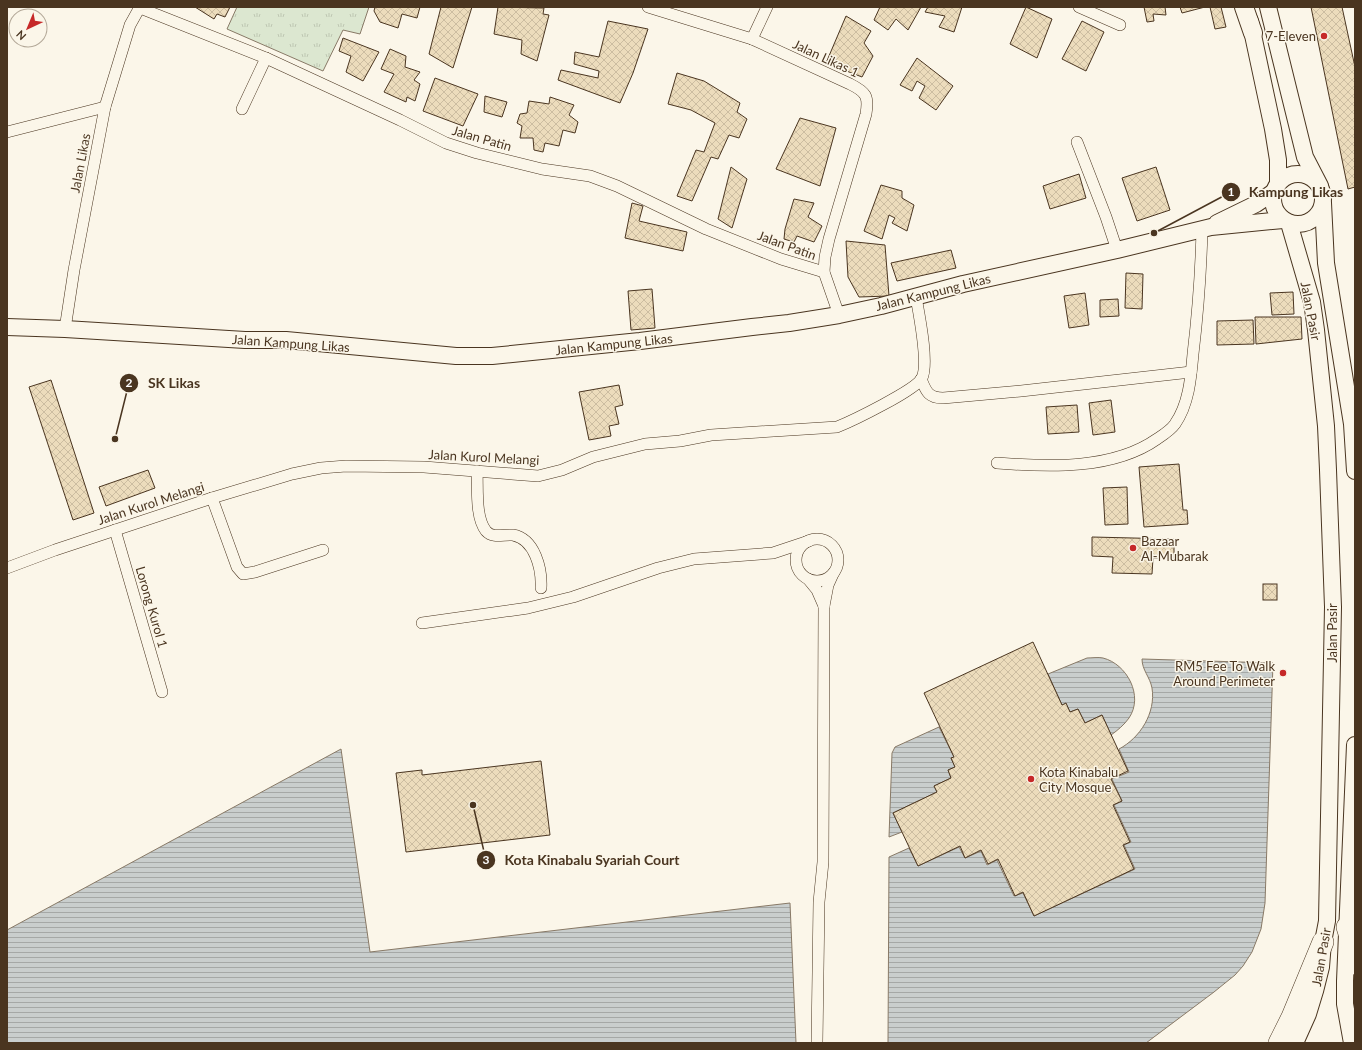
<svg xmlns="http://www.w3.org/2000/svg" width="1362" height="1050" font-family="Lato,sans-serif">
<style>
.grass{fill:url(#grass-tufts);stroke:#887966}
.water{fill:url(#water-rules);stroke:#887966}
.building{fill:url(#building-cross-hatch);stroke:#4a3520}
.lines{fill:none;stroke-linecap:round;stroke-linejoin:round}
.street-casing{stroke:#4a3520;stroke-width:12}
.secondary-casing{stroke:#4a3520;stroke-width:18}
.primary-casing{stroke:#4a3520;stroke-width:20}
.highway-casing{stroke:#4a3520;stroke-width:22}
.street{stroke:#fbf6e9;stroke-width:11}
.secondary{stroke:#fbf6e9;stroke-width:16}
.primary{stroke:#fbf6e9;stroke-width:18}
.highway{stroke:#fbf6e9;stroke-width:21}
.poi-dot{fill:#c62828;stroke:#fbf6e9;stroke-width:1.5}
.labels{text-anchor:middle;stroke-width:3;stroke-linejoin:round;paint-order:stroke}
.poi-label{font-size:13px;fill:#4a3520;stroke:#fbf6e9;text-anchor:end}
.street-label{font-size:13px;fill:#4a3520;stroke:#fbf6e9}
.leader{fill:none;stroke:#4a3520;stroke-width:1.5}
.callout-dot{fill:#4a3520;stroke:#fbf6e9;stroke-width:1.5}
.mark-label{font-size:12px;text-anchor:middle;font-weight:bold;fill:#fff}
.callout-label{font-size:14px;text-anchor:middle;font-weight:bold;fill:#4a3520;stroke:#fbf6e9;stroke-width:3;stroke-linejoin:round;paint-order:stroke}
</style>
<defs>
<pattern id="grass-tufts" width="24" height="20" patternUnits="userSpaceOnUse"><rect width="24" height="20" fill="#dce7d0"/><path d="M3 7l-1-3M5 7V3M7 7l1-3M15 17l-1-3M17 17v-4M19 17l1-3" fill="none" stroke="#bec7b2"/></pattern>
<pattern id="water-rules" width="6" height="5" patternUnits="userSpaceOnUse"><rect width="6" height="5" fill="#c9cecd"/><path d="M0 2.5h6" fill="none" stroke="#a5a8a6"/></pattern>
<pattern id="building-cross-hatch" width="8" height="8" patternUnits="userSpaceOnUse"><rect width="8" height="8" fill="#ecdcbc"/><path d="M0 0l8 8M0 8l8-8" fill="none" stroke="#ccbda1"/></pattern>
</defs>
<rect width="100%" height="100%" fill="#fbf6e9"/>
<path class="grass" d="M237 7H369L360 34 343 30 323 71 227 29Z"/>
<g class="water">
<path d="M1087 658C1092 658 1098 657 1103 658 1127 664 1144 696 1129 718 1124 725 1118 730 1111 735L1102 715 1085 723 1078 709 1070 712 1066 704 1062 705 1048 674Z"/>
<path d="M1142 659 1273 663 1265 903 1261 929 1252 952 1243 966 1235 975 1214 992 1146 1043H888L889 857 909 848 918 866 959 847 965 858 981 851 987 865 997 860 1014 896 1023 893 1034 916 1135 869 1124 845 1131 842 1114 805 1122 801 1112 779 1129 772 1119 749C1140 738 1156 713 1152 688 1150 677 1142 670 1142 659Z"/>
<path d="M939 727 954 757 951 758 955 767 948 770 951 778 934 786 937 792 893 813 902 832 889 837 892 753 895 747Z"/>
<path d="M341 749 370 952 790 903 796 1043H7V930Z"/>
</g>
<g class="building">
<path d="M195 7H230L225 17 217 14 214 19Z"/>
<path d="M375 7H420L417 18 402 14 398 28 380 22 374 11Z"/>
<path d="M441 7H472L453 68 429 54Z"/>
<path d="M498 7 544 8 543 14 549 15 537 61 521 54 522 40 494 34Z"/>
<path d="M880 7H921L908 30 896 19 888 30 874 20Z"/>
<path d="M928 7H962L954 32 939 27 945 16 925 12Z"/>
<path d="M1026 7 1052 19 1037 58 1010 44Z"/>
<path d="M1144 7H1165L1166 15 1153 14 1154 21 1147 22Z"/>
<path d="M1180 7H1205L1182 13Z"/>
<path d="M1210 7H1221L1226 27 1215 29Z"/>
<path d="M1311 7H1342L1355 67V187L1348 189Z"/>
<path d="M846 16 871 31 864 43 873 56 862 77 826 63Z"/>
<path d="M608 21 648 29 633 73 620 103 558 80 561 70 598 78 599 71 574 64 575 52 599 57Z"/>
<path d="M1082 21 1104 32 1086 71 1062 59Z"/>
<path d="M343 38 379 52 363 81 346 72 351 56 339 51Z"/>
<path d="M390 49 406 56 405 67 420 72 414 80 420 84 415 101 407 97 406 102 384 92 394 74 381 69Z"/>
<path d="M917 58 953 86 936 110 919 98 925 86 917 81 912 91 900 85Z"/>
<path d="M677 73 704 81 740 103 737 112 747 119 739 138 729 135 718 159 711 157 692 201 677 196 696 150 704 152 715 123 691 110 668 104Z"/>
<path d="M435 78 478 94 463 126 423 111Z"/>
<path d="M485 96 507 102 502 117 484 112Z"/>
<path d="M550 97 574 105 569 115 578 122 575 133 563 130 559 146 545 143 543 152 534 150 533 138H520L522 126 517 123 520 114 527 113 529 101 549 104Z"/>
<path d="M800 118 836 128 820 186 776 169Z"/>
<path d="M731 167 747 179 732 228 718 219Z"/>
<path d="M1156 167 1170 210 1137 221 1122 178Z"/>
<path d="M1079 174 1086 198 1050 209 1043 186Z"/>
<path d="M881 185 902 191V198L914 205 907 231 892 223 895 218 889 215 882 239 864 231Z"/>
<path d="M794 199 814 203 808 217 822 226 814 242 797 236 794 242 784 239 785 229Z"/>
<path d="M632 203 643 206 639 221 687 232 683 251 625 238Z"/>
<path d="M846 241 885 245 889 296 859 297 848 277Z"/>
<path d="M951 250 956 268 897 281 891 263Z"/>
<path d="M1126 273 1143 274 1142 309 1125 308Z"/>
<path d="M652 289 655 328 631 330 628 291Z"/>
<path d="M1293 292 1294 314 1272 315 1270 293Z"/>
<path d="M1085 293 1089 325 1069 328 1064 296Z"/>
<path d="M1118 299 1119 316 1100 317V300Z"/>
<path d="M1255 317H1301L1302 339 1256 344Z"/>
<path d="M1253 320 1254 344 1217 345V321Z"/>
<path d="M51 380 94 513 73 520 29 387Z"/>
<path d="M619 385 623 405 615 407 619 424 609 426 611 436 589 440 579 392Z"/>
<path d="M1111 400 1115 432 1093 435 1089 403Z"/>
<path d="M1077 405 1079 432 1048 434 1046 407Z"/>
<path d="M1179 464 1183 510H1187L1188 524 1144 527 1139 467Z"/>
<path d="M148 470 155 488 106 506 99 487Z"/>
<path d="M1127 487 1128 524 1105 525 1103 488Z"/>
<path d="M1092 537 1174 539V559L1153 558 1152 574 1112 573 1113 557 1092 556Z"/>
<rect x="1263" y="584" width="14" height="16"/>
<path d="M1033 642 1062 705 1066 703 1070 712 1078 709 1085 723 1102 715 1128 771 1111 779 1122 801 1113 805 1130 842 1123 845 1134 869 1034 916 1023 892 1015 896 998 859 988 864 981 850 965 858 960 846 918 866 893 813 937 792 934 786 951 778 948 770 955 767 951 758 954 757 924 693Z"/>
<path d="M541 761 550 835 406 852 396 773 422 770V775Z"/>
</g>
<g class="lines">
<g class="street-casing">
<g id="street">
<path d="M648 7 752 39 850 84C866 92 869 96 866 114L829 239 825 257 824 272 839 315"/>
<path d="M1079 7 1120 25"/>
<path d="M140 8 266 58 400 120 446 143 477 153 542 169 590 176 617 186 706 229 781 259 824 272"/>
<path d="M752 39 767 7"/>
<path d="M242 109 266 58"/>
<path d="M7 132 105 107"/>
<path d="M1077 142 1106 217 1117 250"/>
<path d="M65 329 74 270 105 107 130 25 140 7"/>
<path d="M921 379C926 391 928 398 943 398L1021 391 1191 372"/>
<path d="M997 463C1048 467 1113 470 1157 439 1163 435 1171 430 1175 424 1189 404 1191 377 1193 354 1198 312 1201 271 1202 229"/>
<path d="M477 471C478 488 475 517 486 531 493 539 504 534 513 535 535 539 542 569 541 588"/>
<path d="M212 498 237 567 243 574 255 572 323 550"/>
<path d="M115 530 162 692"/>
<circle cx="817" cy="560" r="21"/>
<path d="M7 568 55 550 212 498 292 474 321 468 346 466 424 467 538 476 562 470 593 457 645 444 680 441 711 435 837 427C852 421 916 390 922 378 929 363 919 314 916 297"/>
<path d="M808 579 817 590 824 606"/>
<path d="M422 623 528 608 573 597 658 568 694 559 773 553 809 541"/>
<path d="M817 1043 819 902 823 862 824 606 828 585 833 574"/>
</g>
</g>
<g class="secondary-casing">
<g id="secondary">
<path d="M1268 7 1305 157 1320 186"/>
<path d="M1250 21 1273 129 1278 160V184"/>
<circle cx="1298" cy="199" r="25"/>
<path d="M1323 203 1326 263 1352 424 1355 471"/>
<path d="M1217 223 1256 204 1275 191"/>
<path d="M1289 223 1312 302 1316 330 1326 426 1328 470 1333 607 1327 921 1323 942 1321 967 1315 991 1308 1014 1295 1043"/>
<path d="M7 327 65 329 245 340H286L456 356H492L640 341 752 327 789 323 839 315 881 306 963 284 1117 250 1211 227 1283 220"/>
<path d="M1352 1043 1345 1004V981L1355 745"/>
</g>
</g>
<g class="primary-casing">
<path id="primary" d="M1244 7 1253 33"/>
</g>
<g class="highway-casing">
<g id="highway">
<path d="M1347 927 1351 940 1355 964"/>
<path d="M1279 1043 1292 1017 1323 942"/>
</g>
</g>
<use href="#street" class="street"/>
<use href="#secondary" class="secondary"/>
<use href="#primary" class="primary"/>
<use href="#highway" class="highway"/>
</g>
<g class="poi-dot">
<circle cx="1324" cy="36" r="4"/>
<circle cx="1133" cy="548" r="4"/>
<circle cx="1283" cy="673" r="4"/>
<circle cx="1031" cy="779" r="4"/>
</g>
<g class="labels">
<g class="poi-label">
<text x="1316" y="41">7-Eleven</text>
<text x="1141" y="546" text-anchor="start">Bazaar<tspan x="1141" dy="15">Al-Mubarak</tspan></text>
<text x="1275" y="671">RM5 Fee To Walk<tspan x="1275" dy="15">Around Perimeter</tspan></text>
<text x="1039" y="777" text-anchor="start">Kota Kinabalu<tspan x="1039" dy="15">City Mosque</tspan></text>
</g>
<g class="street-label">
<text transform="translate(826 58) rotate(25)" y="5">Jalan Likas 1</text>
<text transform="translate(482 138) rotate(16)" y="5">Jalan Patin</text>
<text transform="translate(80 163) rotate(-79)" y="5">Jalan Likas</text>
<text transform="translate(787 245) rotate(20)" y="5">Jalan Patin</text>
<text transform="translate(933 292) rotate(-14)" y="5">Jalan Kampung Likas</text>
<text transform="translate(1311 311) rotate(79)" y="5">Jalan Pasir</text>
<text transform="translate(291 343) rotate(4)" y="5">Jalan Kampung Likas</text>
<text transform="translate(614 344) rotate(-6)" y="5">Jalan Kampung Likas</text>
<text transform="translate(484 457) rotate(3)" y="5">Jalan Kurol Melangi</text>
<text transform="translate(151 503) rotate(-18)" y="5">Jalan Kurol Melangi</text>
<text transform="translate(152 607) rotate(74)" y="5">Lorong Kurol 1</text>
<text transform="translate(1332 633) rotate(-90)" y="5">Jalan Pasir</text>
<text transform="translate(1321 957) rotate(-80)" y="5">Jalan Pasir</text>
</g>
</g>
<path class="leader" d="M1154 233L1231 192M115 439L129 383M473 805L486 860"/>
<g class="callout-dot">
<circle cx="1154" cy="233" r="4"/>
<circle cx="115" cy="439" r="4"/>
<circle cx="473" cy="805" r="4"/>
<circle cx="1231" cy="192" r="10"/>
<circle cx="129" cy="383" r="10"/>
<circle cx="486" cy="860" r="10"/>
</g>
<g class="mark-label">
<text x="1231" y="196">1</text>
<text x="129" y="387">2</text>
<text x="486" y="864">3</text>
</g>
<g class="callout-label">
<text x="1296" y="197">Kampung Likas</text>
<text x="174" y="388">SK Likas</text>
<text x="592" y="865">Kota Kinabalu Syariah Court</text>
</g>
<rect width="1362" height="1050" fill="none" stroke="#4a3520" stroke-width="16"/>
<g transform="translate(28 28) rotate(224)"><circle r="19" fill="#fbf6e9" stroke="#b4a999"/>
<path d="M0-3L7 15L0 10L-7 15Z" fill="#c62828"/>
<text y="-6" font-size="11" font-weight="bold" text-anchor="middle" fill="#4a3520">N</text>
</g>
</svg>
